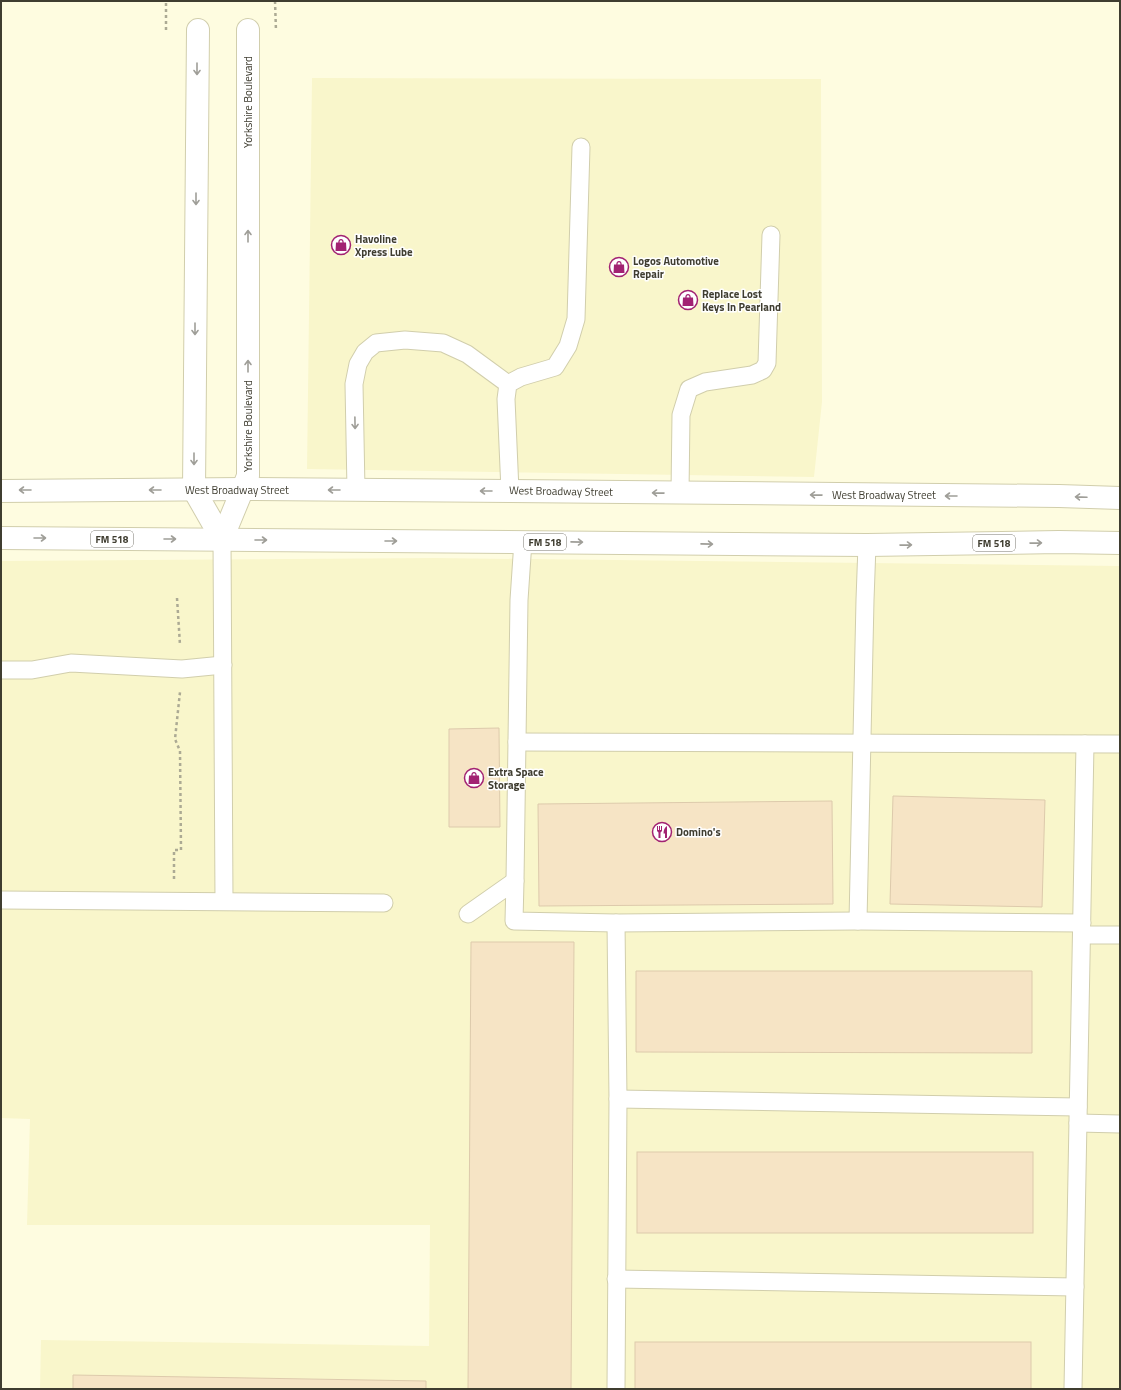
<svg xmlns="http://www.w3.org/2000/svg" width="1121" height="1390" font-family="'Titillium Web',sans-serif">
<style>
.built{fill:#f9f6cb}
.building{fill:#f6e4c5;stroke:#ddcaac}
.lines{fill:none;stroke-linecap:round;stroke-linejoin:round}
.service-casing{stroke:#d1ceac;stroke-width:19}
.minor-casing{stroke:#d1ceac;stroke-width:24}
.primary-casing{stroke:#d1ceac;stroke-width:24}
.path{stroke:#acaa94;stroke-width:2.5;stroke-dasharray:3 3;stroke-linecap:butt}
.service{stroke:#fff;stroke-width:17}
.minor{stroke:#fff;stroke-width:22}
.primary{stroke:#fff;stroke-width:22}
.oneway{stroke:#9f9e98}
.labels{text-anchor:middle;stroke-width:3;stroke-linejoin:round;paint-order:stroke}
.shield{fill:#fff;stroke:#79776e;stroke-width:1}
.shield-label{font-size:10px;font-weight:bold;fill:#3f3d30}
.street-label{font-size:11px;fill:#3f3d30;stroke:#fff}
.poi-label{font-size:11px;font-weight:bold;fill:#3f3d30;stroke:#fff;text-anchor:start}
</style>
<rect width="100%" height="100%" fill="#fefce0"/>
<g class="built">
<path d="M312 78 821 79 822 402 814 477 307 469Z"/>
<path d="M435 558 1120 566V1389H40L41 1340 429 1346 430 1225H27L30 1119 1 1118V561Z"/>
</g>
<g class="building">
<path d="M499 728 500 827H449V729Z"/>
<path d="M893 796 1045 800 1042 907 890 904Z"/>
<path d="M832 801 833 904 539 906 538 804Z"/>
<path d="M471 942H574L571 1389H468Z"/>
<path d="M636 971H1032V1053L636 1052Z"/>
<rect x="637" y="1152" width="396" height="81"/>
<rect x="635" y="1342" width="396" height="47"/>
<path d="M73 1375 426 1381V1389H73Z"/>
</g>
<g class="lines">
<g class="service-casing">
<g id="service">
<path d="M356 490 354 384 358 364 365 352 376 343 405 340 443 343 467 354 508 384"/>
<path d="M510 491 506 399 508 384 521 377 555 367 568 346 576 319 581 147"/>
<path d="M680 493 681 415 689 389 705 382 752 375 763 370 767 363 771 235"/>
<path d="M222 539 224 901"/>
<path d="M1 670H32L71 663 182 669 223 665"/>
<path d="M517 742 1120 744"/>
<path d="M515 881 519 600 523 541"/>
<path d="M1 900 384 903"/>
<path d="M468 914 515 881 514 921 616 923 858 921 1082 923"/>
<path d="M858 921 865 600 867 545"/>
<path d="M1082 935H1120"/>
<path d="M618 1099 1078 1107"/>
<path d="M1078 1123 1120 1124"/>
<path d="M616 1279 1075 1287"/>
<path d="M616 1389 618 1099 616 923"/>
<path d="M1073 1389 1085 744"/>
</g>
</g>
<g class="minor-casing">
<g id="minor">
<path d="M198 30 194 490 222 539"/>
<path d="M222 539 248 476V30"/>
</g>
</g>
<g class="primary-casing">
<g id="primary">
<path d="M1 491 243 489 510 491 1059 496 1120 498"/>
<path d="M1 538 867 545 1059 542 1120 543"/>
</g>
</g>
<g class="path">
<path d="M275 1 276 31"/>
<path d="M166 30V1"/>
<path d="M177 598 180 645"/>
<path d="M174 879V850H181L180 751 175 739 180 692"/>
</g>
<use href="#service" class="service"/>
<use href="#minor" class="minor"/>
<use href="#primary" class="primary"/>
</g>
<defs><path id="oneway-shaft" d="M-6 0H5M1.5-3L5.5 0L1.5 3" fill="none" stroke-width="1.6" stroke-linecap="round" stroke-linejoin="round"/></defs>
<g class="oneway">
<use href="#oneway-shaft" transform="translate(197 69) rotate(90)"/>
<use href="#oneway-shaft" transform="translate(196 199) rotate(90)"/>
<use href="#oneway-shaft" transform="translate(248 236) rotate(-90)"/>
<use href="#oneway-shaft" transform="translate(195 329) rotate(90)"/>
<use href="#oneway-shaft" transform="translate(248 366) rotate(-90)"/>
<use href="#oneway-shaft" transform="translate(355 423) rotate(89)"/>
<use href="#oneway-shaft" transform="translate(194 459) rotate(90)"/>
<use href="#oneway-shaft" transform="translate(25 490) rotate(180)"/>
<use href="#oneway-shaft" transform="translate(155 490) rotate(180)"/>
<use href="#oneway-shaft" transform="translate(334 490) rotate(-180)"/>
<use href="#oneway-shaft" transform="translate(486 491) rotate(-180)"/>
<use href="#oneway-shaft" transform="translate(658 493) rotate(-179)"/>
<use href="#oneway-shaft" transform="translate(816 495) rotate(-179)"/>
<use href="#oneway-shaft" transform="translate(951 496) rotate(-180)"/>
<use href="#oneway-shaft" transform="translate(1081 497) rotate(-178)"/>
<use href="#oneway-shaft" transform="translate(40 538)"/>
<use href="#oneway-shaft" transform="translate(170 539)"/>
<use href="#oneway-shaft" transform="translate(261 540)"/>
<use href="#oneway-shaft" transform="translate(391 541)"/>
<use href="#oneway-shaft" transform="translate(577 542) rotate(1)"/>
<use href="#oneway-shaft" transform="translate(1036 543) rotate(-1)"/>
<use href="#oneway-shaft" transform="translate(707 544) rotate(1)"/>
<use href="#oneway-shaft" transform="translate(906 545) rotate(-1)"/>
</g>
<defs>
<g id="shop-ring" transform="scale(1)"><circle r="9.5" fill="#fff" stroke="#a22273" stroke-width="1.5"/><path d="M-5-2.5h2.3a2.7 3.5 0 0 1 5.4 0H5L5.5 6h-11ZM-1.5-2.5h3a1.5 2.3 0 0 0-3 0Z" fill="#a22273"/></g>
<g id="restaurant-ring" transform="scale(1)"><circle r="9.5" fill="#fff" stroke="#a22273" stroke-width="1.5"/><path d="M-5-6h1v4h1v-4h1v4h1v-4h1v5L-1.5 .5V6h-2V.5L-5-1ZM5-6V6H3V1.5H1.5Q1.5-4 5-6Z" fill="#a22273"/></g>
</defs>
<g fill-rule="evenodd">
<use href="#shop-ring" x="341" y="245"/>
<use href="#shop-ring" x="619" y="267"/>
<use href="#shop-ring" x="688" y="300"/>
<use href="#shop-ring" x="474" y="778"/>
<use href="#restaurant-ring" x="662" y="832"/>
</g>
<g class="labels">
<g class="shield">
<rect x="91" y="531" width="42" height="16" rx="3"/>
<rect x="524" y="534" width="42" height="16" rx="3"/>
<rect x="973" y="535" width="42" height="16" rx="3"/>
</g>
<g class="shield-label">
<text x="112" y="543">FM 518</text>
<text x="545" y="546">FM 518</text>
<text x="994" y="547">FM 518</text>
</g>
<g class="street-label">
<text transform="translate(248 102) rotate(-90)" y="4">Yorkshire Boulevard</text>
<text transform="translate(248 426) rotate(-90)" y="4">Yorkshire Boulevard</text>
<text x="237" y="494">West Broadway Street</text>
<text transform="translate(561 491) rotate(1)" y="4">West Broadway Street</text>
<text x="884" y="499">West Broadway Street</text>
</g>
<g class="poi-label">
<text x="355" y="243">Havoline<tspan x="355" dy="13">Xpress Lube</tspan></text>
<text x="633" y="265">Logos Automotive<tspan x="633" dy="13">Repair</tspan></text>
<text x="702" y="298">Replace Lost<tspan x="702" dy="13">Keys In Pearland</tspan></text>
<text x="488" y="776">Extra Space<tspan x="488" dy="13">Storage</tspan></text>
<text x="676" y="836">Domino's</text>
</g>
</g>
<rect width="1121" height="1390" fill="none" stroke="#3f3d30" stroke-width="4"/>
</svg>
